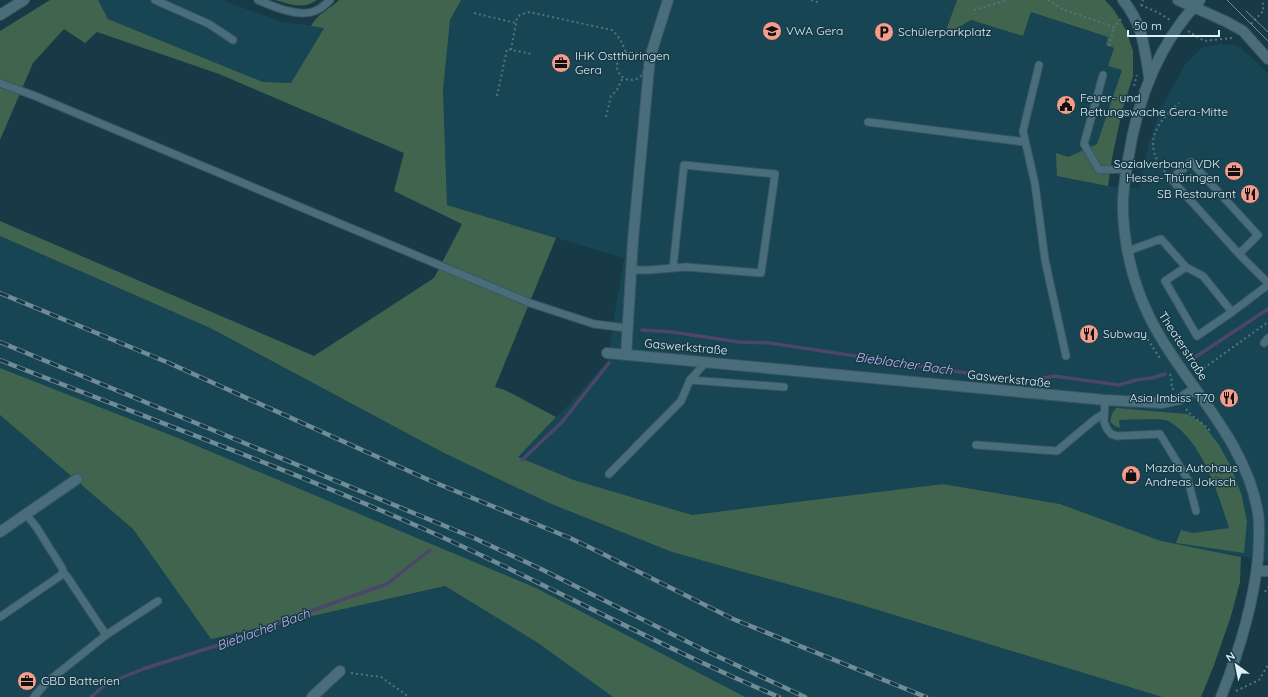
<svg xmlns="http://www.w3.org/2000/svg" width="1268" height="697" font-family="Quicksand,sans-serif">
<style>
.built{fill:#174554}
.green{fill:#41644f}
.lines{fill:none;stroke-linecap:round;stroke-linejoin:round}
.stream{stroke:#4c466b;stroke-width:3.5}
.service-casing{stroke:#395661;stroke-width:9}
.minor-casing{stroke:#395661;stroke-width:12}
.secondary-casing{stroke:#395661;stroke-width:12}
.path{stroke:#55737e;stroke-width:2;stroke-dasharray:2 3;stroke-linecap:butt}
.service{stroke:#4a6d7b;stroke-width:7}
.minor{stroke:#4a6d7b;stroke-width:10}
.secondary{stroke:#4a6d7b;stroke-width:10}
.tram{stroke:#708c96;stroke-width:1}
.rail-casing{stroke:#708c96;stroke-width:4.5}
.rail{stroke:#173a46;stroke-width:3;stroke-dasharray:9;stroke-linecap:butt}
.labels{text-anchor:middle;stroke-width:3;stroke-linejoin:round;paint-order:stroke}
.poi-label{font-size:12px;fill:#ddf0f8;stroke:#173a46;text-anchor:start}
.street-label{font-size:12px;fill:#ddf0f8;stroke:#173a46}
.water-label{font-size:13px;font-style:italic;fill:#bfb5f6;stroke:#173a46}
</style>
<rect width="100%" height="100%" fill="#173a46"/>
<g class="built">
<path d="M98 0H222L282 22 324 27 291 83 263 82 108 19Z"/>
<path d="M461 0H957L945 36 971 20 1023 36 1031 12 1108 37 1122 70 1097 144 1068 157 1108 186 1139 188 1148 146 1161 108 1185 65 1203 47 1220 44 1237 45 1251 57 1268 74V561L1161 542 1060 504 943 484 692 515 574 480 517 457 577 396 607 361 624 258 447 205 443 90 450 20Z"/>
<path d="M0 236 209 328 444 453 549 503 672 552 855 603 1162 697H738L0 377Z"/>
<path d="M0 415 133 529 211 639 445 586 538 643 613 697H0Z"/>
</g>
<g class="green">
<path d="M50 0H98L108 19 263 82 291 83 324 28 311 26C317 14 330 9 339 0H461L450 20 443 90 447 205 556 238 495 387 505 390 556 417 518 457 574 480 692 515 943 484 1060 504 1161 541 1241 557 1240 582 1231 616 1214 665 1201 697H1162L855 603 672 552 549 503 444 453 210 328 0 236V221L314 356 434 278 462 224 394 191 404 153 219 74 97 32 85 43 64 29 33 63 0 140V31Z"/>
<path d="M275 0H317C303 10 290 4 275 0Z"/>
<path d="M957 0H1105L1114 10 1126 30 1133 51V76L1122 111 1112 158 1108 186 1057 176 1056 153 1068 157 1097 144 1122 70 1108 66 1114 48 1106 45 1108 37 1031 12 1023 36 971 20 944 36Z"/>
<path d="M0 368 178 438 536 588 745 697H613L538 643 445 586 211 639 133 529 0 415Z"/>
<path d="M1116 408 1187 414 1202 423 1219 445 1230 465 1241 493 1247 521 1244 553 1176 543 1181 530 1193 533 1229 528C1218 494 1202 439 1168 421 1162 418 1128 420 1119 420L1120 428 1115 426 1110 422 1112 414Z"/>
</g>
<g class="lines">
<g class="stream">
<path d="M642 330 672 332 739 342 770 343 967 373 1028 381 1054 376 1119 385 1136 380 1152 378 1165 374"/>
<path d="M1194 358 1268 309"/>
<path d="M522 460 562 422 609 363"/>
<path d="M91 697 106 684 143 669 228 642 302 614 387 584 430 550"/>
</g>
<g class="service-casing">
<g id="service">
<path d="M155 0 209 24 233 40"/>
<path d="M258 0C272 6 299 18 315 11 320 9 326 4 330 0"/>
<path d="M1039 65 1023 131 1035 184 1045 260 1066 356"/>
<path d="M1103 75 1084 144 1099 170 1126 169"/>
<path d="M0 83 35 96 530 303 594 324 627 328"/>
<path d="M868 122 1025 142"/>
<path d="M1128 251 1161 239 1186 267 1203 276 1232 312 1197 336 1165 281 1186 267"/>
<path d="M1239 254 1258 235 1191 162 1171 179 1239 254 1268 283"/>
<path d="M631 270H649L686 267 761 273 775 174 684 165 673 268"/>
<path d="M1232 312 1268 285"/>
<path d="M1264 343 1268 338"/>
<path d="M690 380 784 387"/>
<path d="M1105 400 1104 422 1107 429 1111 434 1117 436 1160 434 1188 480 1196 511"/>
<path d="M976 445 1057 451 1094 420 1103 414"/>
<path d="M609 474 681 401 690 380 706 362"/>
<path d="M0 617 60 576 63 572 62 568 37 528 26 514"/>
<path d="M106 635 158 601"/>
<path d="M34 697 46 683 106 635 68 578 63 572"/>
</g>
</g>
<g class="minor-casing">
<g id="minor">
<path d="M0 15 24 0"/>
<path d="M607 353 1105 400 1162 403 1180 399 1195 389"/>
<path d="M626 355 633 240 650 57 668 0"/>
<path d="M0 532 77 479"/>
<path d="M1257 571H1268"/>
<path d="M312 697 340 671"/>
</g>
</g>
<g class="secondary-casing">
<g id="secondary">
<path d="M1123 0C1143 25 1144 46 1149 76"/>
<path d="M1178 0 1225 21 1243 31 1268 59"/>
<path d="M1200 0C1158 44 1137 100 1128 160 1125 177 1122 195 1123 212 1125 257 1138 300 1161 338 1195 395 1247 445 1258 513 1260 528 1259 543 1258 558 1253 607 1239 652 1221 697"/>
</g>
</g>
<g class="path">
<path d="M811 0 820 3"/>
<path d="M1048 0 1064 10 1114 27 1118 22 1122 18"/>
<path d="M1141 5 1159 13 1170 20"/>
<path d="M1141 6 1143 0"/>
<path d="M974 10 1008 0"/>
<path d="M474 13 516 23"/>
<path d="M1251 24 1264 10 1262 6 1264 0"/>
<path d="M1188 31 1204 41 1232 38"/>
<path d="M1109 46 1114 27"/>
<path d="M511 50 517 18 520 15 529 12 612 30C619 36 623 44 626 53"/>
<circle cx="631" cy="66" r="14"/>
<path d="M1134 86 1137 75"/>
<path d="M497 96 507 49 532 54"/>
<path d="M606 117 611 96 617 90 623 77"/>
<path d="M1165 172C1142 143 1155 125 1179 103"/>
<path d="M1145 335 1161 360"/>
<path d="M1195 369 1199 371 1204 368 1268 322"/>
<path d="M1170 374 1172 382 1171 387 1174 390"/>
<path d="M1186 409C1192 418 1202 421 1210 431"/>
<path d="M1265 592 1268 587"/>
<path d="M351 673 381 677 409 697"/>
<path d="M1236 691 1259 680 1268 665"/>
</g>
<use href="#service" class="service"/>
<use href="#minor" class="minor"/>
<use href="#secondary" class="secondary"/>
<g class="tram">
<path d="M1227 0 1268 41"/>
<path d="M1246 11 1268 32"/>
</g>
<g class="rail-casing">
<g id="rail">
<path d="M0 293 169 363 431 481 570 538 597 551 733 619 926 697"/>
<path d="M0 342 474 538 541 569 706 651 805 697"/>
<path d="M0 360C142 416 285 468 424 529 544 582 658 646 779 697"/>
</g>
</g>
<use href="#rail" class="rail"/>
</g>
<defs>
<g id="university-disc" transform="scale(1)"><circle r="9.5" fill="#f49d8c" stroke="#173a46"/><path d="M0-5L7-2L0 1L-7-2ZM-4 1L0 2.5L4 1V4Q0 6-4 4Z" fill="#111"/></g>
<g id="parking-disc" transform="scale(1)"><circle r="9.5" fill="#f49d8c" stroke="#173a46"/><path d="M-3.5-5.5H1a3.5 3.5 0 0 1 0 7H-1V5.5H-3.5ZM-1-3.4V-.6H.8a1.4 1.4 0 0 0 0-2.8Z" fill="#111"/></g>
<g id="office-disc" transform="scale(1)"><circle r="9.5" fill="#f49d8c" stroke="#173a46"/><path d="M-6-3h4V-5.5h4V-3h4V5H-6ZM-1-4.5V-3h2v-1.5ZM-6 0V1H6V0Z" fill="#111"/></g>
<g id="civic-disc" transform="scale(1)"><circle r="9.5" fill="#f49d8c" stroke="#173a46"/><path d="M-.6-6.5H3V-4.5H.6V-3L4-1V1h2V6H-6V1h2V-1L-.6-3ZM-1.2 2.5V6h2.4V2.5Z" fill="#111"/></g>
<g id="restaurant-disc" transform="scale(1)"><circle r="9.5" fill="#f49d8c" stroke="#173a46"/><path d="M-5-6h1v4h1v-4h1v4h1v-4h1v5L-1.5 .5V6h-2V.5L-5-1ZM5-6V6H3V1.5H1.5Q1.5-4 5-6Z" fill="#111"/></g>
<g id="shop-disc" transform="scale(1)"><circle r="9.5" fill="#f49d8c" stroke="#173a46"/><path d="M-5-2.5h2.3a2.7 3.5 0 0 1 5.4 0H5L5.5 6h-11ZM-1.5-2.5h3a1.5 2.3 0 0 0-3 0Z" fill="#111"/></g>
</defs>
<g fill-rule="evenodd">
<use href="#university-disc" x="772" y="31"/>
<use href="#parking-disc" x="884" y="32"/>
<use href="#office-disc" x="561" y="63"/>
<use href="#civic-disc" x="1066" y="105"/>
<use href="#office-disc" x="1234" y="171"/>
<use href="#restaurant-disc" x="1250" y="194"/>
<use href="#restaurant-disc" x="1089" y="334"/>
<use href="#restaurant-disc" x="1229" y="398"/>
<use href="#shop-disc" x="1131" y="475"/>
<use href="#office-disc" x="27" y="681"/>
</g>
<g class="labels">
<g class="poi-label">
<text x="786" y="35">VWA Gera</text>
<text x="898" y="36">Schülerparkplatz</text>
<text x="575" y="60">IHK Ostthüringen<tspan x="575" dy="14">Gera</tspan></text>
<text x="1080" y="102">Feuer- und<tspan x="1080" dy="14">Rettungswache Gera-Mitte</tspan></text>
<text x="1220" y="168" text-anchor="end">Sozialverband VDK<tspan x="1220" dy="14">Hesse-Thüringen</tspan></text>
<text x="1236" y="198" text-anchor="end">SB Restaurant</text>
<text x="1103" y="338">Subway</text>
<text x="1215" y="402" text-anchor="end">Asia Imbiss T70</text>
<text x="1145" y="472">Mazda Autohaus<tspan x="1145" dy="14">Andreas Jokisch</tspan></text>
<text x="41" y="685">GBD Batterien</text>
</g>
<g class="street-label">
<text transform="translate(1183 346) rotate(57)" y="4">Theaterstraße</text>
<text transform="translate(686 347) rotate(5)" y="4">Gaswerkstraße</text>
<text transform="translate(1009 379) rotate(6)" y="4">Gaswerkstraße</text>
</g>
<g class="water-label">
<text transform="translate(904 363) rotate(8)" y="5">Bieblacher Bach</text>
<text transform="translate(263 629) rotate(-20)" y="5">Bieblacher Bach</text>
</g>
</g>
<g transform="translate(1236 665) rotate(327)" stroke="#173a46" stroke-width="3" paint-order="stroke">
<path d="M0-3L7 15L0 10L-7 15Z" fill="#ddf0f8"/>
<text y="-6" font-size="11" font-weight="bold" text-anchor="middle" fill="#ddf0f8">N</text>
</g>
<path d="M1128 30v6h91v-6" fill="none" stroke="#ddf0f8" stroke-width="2"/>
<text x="1134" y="30" font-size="12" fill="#ddf0f8" stroke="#173a46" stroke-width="3" paint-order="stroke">50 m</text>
</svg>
